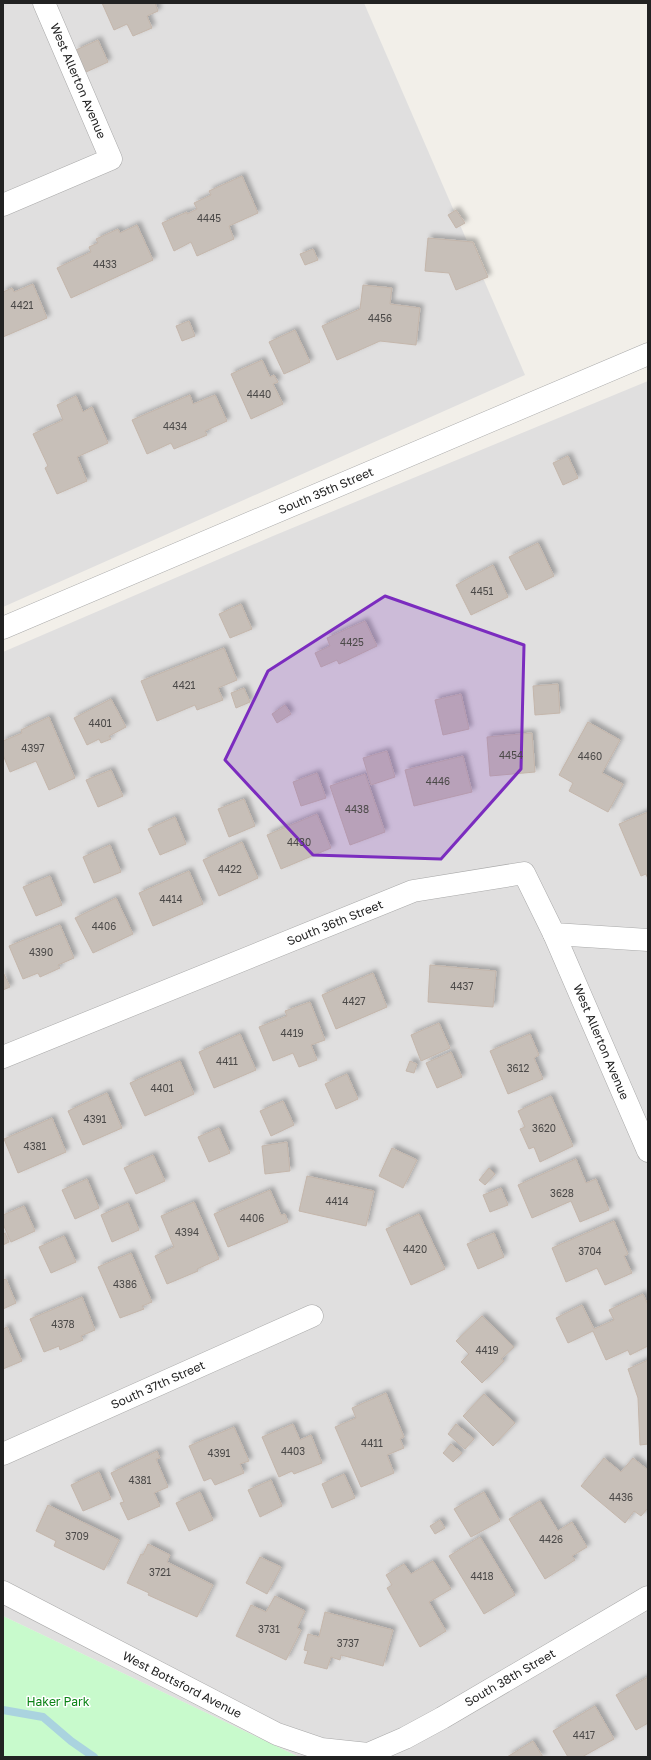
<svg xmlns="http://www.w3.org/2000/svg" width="651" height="1760" font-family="'Golos Text',sans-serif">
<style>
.residential{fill:#e0dfdf}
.park{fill:#c8facc}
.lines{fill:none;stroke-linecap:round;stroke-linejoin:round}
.stream{stroke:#aad3df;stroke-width:8}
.building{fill:#c7bfb8;stroke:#c4b6ab;filter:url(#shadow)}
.minor-casing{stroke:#a9a9a9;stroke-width:23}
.minor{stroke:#fff;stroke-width:22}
.marked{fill:#7b2cbf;fill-opacity:0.2;stroke:#7b2cbf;stroke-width:3;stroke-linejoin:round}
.labels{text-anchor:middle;stroke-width:3;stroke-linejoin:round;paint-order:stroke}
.number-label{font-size:10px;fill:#4b4948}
.street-label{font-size:12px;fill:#222;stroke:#fff}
.park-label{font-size:12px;fill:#0c8416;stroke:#fff}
</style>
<defs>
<filter id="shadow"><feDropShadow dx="3.5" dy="-3.5" stdDeviation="2" flood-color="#0004"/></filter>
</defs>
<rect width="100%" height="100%" fill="#f2efe9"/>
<g class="residential">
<path d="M3 3H364L525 375 3 607Z"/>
<path d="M648 381V1757H299L3 1616V652L273 536Z"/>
</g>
<path class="park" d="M3 1616 299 1757H3Z"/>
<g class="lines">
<path class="stream" d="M3 1710 43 1717 71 1741 94 1757"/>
</g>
<g class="building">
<path d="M102 3H155L158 11 147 16 152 28 133 36 127 24 114 30Z"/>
<path d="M98 40 108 62 86 72 76 50Z"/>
<path d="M242 176 258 213 229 226 234 239 197 256 191 242 174 251 162 223 187 212V214L197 209 194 203 211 195 209 191Z"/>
<path d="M456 210 465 223 456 228 448 215Z"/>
<path d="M137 225 153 260 71 298 57 268 91 252 89 247 98 243 96 239 118 229 120 233Z"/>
<path d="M428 238 473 242 488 277 456 290 449 273 425 271Z"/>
<path d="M313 249 318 260 305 265 300 254Z"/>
<path d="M33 284 47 318 3 337V292L12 288 14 292Z"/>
<path d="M363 285 392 288 390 304 420 308 416 345 380 341 337 360 322 326 360 309Z"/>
<path d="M189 321 195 336 182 341 176 326Z"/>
<path d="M295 330 310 362 284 374 269 342Z"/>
<path d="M262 360 270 377 274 375 278 382 273 384 283 404 251 419 231 374Z"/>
<path d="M190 395 193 404 215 395 227 421 205 431 207 435 174 449 171 443 147 454 132 420Z"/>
<path d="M76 396 83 412 92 407 108 443 77 457 87 481 57 494 45 468 48 466 33 434 63 420 57 405Z"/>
<path d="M568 456 578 478 563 485 553 463Z"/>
<path d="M538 543 554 576 526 590 509 557Z"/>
<path d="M493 565 508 597 471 615 456 585Z"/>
<path d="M241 604 252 629 230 638 219 614Z"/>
<path d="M365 621 377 646 339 664 337 660 321 667 315 653 330 646 327 638Z"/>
<path d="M224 648 237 680 218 688 223 700 197 710 195 705 157 721 141 681Z"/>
<path d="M558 684 560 713 535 715 533 686Z"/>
<path d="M244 688 250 702 236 708 231 693Z"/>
<path d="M461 694 469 729 443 735 435 700Z"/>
<path d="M111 699 126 727 109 736 111 739 101 743 99 739 87 745 74 718Z"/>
<path d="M285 705 291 714 277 723 272 714Z"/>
<path d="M49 717 75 778 49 790 36 761 10 772 3 755V741L22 733 21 730Z"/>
<path d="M588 722 620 740 602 773 623 784 608 812 569 791 573 783 559 775Z"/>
<path d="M532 733 535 772 490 776 487 737Z"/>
<path d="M387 751 395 777 371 785 363 758Z"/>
<path d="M463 756 472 792 414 806 405 770Z"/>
<path d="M111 770 123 796 98 807 86 780Z"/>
<path d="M317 773 326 798 301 806 293 782Z"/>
<path d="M365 774 385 832 350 845 330 786Z"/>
<path d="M244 799 255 826 229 837 218 809Z"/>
<path d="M648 812V879L646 874 641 876 619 824Z"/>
<path d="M317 814 331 848 281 869 267 835Z"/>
<path d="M175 817 186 844 160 855 148 829Z"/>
<path d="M242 842 258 878 219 896 203 860Z"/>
<path d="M110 845 121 872 94 883 83 857Z"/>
<path d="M189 871 203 904 153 926 139 893Z"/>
<path d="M50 876 62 905 36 916 23 887Z"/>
<path d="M116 898 133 934 93 953 75 918Z"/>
<path d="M60 925 74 958 58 965 60 968 40 977 38 973 23 979 9 946Z"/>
<path d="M430 965 496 971 493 1007 428 1002Z"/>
<path d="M3 972 10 987 3 990Z"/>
<path d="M373 973 387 1007 336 1029 322 995Z"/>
<path d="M310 1002 325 1040 311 1045 317 1060 299 1067 293 1053 273 1061 259 1027 287 1016 285 1011Z"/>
<path d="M439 1023 450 1048 421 1061 411 1035Z"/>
<path d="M240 1034 256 1070 214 1088 199 1052Z"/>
<path d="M530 1034 539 1055 534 1058 543 1079 508 1094 490 1051Z"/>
<path d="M451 1052 462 1077 437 1088 426 1063Z"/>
<path d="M180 1061 194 1094 145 1116 130 1083Z"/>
<path d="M410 1061 417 1064 414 1073 406 1071Z"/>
<path d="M347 1074 358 1099 336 1109 325 1084Z"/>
<path d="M107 1093 122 1128 83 1145 68 1111Z"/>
<path d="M551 1096 573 1146 540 1162 534 1147 529 1149 520 1129 525 1127 518 1111Z"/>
<path d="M283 1101 294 1125 271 1136 260 1111Z"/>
<path d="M52 1118 66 1152 18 1173 4 1139Z"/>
<path d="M219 1128 230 1153 209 1162 198 1137Z"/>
<path d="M287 1142 290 1171 265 1174 262 1146Z"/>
<path d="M392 1148 417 1160 403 1188 379 1176Z"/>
<path d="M153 1155 165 1181 136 1194 124 1168Z"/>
<path d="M576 1159 586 1183 596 1179 609 1210 580 1222 571 1201 532 1218 518 1185Z"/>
<path d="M489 1168 495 1174 485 1185 479 1180Z"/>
<path d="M307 1176 374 1191 366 1226 299 1211Z"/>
<path d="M87 1179 99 1208 75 1219 62 1190Z"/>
<path d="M501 1188 508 1205 490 1212 483 1195Z"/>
<path d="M270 1190 281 1215 285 1214 288 1222 228 1247 214 1214Z"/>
<path d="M194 1202 219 1259 197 1269 198 1271 167 1284 155 1256 174 1247 161 1216Z"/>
<path d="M128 1203 139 1230 112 1242 101 1215Z"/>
<path d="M24 1206 35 1231 11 1242 3 1224V1215Z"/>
<path d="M419 1214 445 1269 411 1285 386 1229Z"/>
<path d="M614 1221 628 1254 624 1256 632 1273 605 1285 597 1268 566 1282 552 1248Z"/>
<path d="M5 1233 9 1242 3 1245V1234Z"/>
<path d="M494 1233 504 1257 478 1269 467 1244Z"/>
<path d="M64 1236 76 1262 51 1273 39 1247Z"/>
<path d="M131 1253 152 1302 142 1306 144 1309 120 1318 98 1267Z"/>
<path d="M6 1279 16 1303 3 1309V1280Z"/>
<path d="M643 1294 648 1305V1346L630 1355 628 1350 606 1360 593 1331 568 1343 556 1318 582 1305 594 1329 614 1320 609 1310Z"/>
<path d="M82 1297 95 1330 81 1336 83 1340 60 1350 59 1346 44 1352 30 1319Z"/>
<path d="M482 1316 514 1347 501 1359 504 1361 482 1383 461 1362 469 1354 456 1341Z"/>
<path d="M7 1327 22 1361 3 1369V1329Z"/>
<path d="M648 1360V1444L640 1445 638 1398 628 1369Z"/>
<path d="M386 1393 404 1437 400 1439 404 1448 387 1455 394 1473 361 1487 335 1427 356 1418 352 1408Z"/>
<path d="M484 1394 515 1423 493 1446 463 1416Z"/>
<path d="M293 1424 300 1440 311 1435 322 1463 294 1474 292 1471 279 1477 262 1437Z"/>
<path d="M456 1424 474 1439 465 1449 448 1434Z"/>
<path d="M234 1427 249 1461 240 1464 244 1473 215 1485 211 1478 204 1481 189 1446Z"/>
<path d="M451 1444 462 1453 453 1462 443 1453Z"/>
<path d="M157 1451 160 1458 156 1459 168 1487 154 1493 160 1506 128 1520 120 1503 124 1502 111 1473Z"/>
<path d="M604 1458 621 1472 633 1458 648 1470V1508L641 1516 634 1511 625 1523 581 1486Z"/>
<path d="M99 1472 111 1499 83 1511 71 1485Z"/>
<path d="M344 1474 355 1498 332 1508 322 1484Z"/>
<path d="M271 1480 282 1506 260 1517 248 1490Z"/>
<path d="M200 1492 213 1520 189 1531 176 1503Z"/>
<path d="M484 1492 500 1521 471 1537 454 1509Z"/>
<path d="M540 1501 558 1531 572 1522 587 1547 572 1556 575 1560 545 1579 509 1519Z"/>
<path d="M48 1505 119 1540 104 1570 54 1546 56 1541 36 1531Z"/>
<path d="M440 1520 445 1528 435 1534 430 1526Z"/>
<path d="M480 1537 515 1595 484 1614 449 1556Z"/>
<path d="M148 1544 170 1555 167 1562 213 1585 197 1617 148 1595 149 1593 127 1583 141 1554 143 1555Z"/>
<path d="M260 1557 281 1567 267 1594 246 1583Z"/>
<path d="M433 1561 451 1589 429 1602 446 1631 420 1647 387 1588 392 1585 386 1575 404 1564 411 1574Z"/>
<path d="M275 1596 305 1611 297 1628 301 1630 286 1660 236 1636 251 1605 266 1612Z"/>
<path d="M325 1612 393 1630 383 1666 341 1655 340 1660 331 1657 327 1669 304 1663 308 1651 304 1650 308 1634 319 1637Z"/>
<path d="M648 1677V1723L636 1730 616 1695Z"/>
<path d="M595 1706 614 1739 582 1757H568L553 1731Z"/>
<path d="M533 1741 543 1757H507Z"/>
</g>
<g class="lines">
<g class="minor-casing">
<g id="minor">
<path d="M3 205 111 159 44 3"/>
<path d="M3 628 648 354"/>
<path d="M554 934 648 1151"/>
<path d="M3 1057 413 891 524 873 554 934 648 940"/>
<path d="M3 1454 312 1316"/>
<path d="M3 1592 277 1734 321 1749 368 1754 405 1738 442 1718 648 1597"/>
</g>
</g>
<use href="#minor" class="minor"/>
</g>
<path class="marked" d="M385 596 524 645 521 769 441 859 313 855 225 760 268 671Z"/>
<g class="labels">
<g class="number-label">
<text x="209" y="222">4445</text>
<text x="105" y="268">4433</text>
<text x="22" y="309">4421</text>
<text x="380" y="322">4456</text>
<text x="259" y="398">4440</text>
<text x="175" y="430">4434</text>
<text x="482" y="595">4451</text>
<text x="352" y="646">4425</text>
<text x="184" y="689">4421</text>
<text x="100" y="727">4401</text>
<text x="33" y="752">4397</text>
<text x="511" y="759">4454</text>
<text x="590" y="760">4460</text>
<text x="438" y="785">4446</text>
<text x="357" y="813">4438</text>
<text x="299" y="846">4430</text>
<text x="230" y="873">4422</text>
<text x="171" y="903">4414</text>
<text x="104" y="930">4406</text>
<text x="41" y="956">4390</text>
<text x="462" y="990">4437</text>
<text x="354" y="1005">4427</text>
<text x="292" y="1037">4419</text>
<text x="227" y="1065">4411</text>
<text x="518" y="1072">3612</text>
<text x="162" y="1092">4401</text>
<text x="95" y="1123">4391</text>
<text x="544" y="1132">3620</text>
<text x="35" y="1150">4381</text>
<text x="562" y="1197">3628</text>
<text x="337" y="1205">4414</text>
<text x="252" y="1222">4406</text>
<text x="187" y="1236">4394</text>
<text x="415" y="1253">4420</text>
<text x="590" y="1255">3704</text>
<text x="125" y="1288">4386</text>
<text x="63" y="1328">4378</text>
<text x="487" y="1354">4419</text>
<text x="372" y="1447">4411</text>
<text x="293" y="1455">4403</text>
<text x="219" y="1457">4391</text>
<text x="140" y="1484">4381</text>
<text x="621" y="1501">4436</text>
<text x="77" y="1540">3709</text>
<text x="551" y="1543">4426</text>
<text x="160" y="1576">3721</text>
<text x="482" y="1580">4418</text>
<text x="269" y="1633">3731</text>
<text x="348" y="1647">3737</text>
<text x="584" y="1739">4417</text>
</g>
<g class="street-label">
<text transform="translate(78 81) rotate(67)" y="4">West Allerton Avenue</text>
<text transform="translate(326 491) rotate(-23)" y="4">South 35th Street</text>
<text transform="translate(335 923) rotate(-22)" y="4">South 36th Street</text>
<text transform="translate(601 1042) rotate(67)" y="4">West Allerton Avenue</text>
<text transform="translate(158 1385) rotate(-24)" y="4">South 37th Street</text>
<text transform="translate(510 1678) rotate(-30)" y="4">South 38th Street</text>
<text transform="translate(182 1685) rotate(27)" y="4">West Bottsford Avenue</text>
</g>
<g class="park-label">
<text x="58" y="1706">Haker Park</text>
</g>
</g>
<rect width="651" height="1760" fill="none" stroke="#222222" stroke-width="8"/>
</svg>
